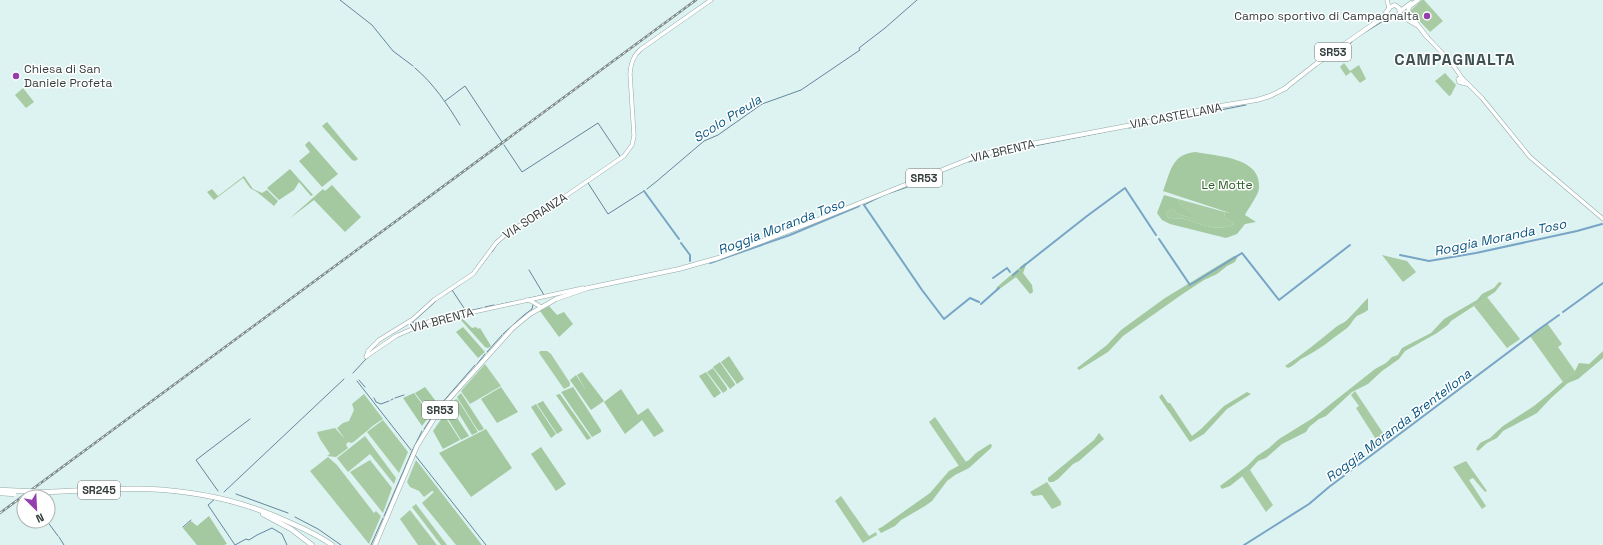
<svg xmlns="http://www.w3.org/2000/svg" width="1603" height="545" font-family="'Space Grotesk',sans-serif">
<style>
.green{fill:#a8cba4}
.forest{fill:#a4c89f}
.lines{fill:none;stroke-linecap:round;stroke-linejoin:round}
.stream{stroke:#64859d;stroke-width:1}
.canal{stroke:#78a4c6;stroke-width:2}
.secondary-casing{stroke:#94a9a7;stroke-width:4.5}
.primary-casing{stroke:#94a9a7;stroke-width:5}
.trunk-casing{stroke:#94a9a7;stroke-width:5.5}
.secondary{stroke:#fff;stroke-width:3.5}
.primary{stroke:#fff;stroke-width:4}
.trunk{stroke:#fff;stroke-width:4.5}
.rail-casing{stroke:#7d8c8a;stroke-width:2.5}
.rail{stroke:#fff;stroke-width:1;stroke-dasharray:3;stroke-linecap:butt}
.trunk-bridge-casing{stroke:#94a9a7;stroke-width:5.5;stroke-linecap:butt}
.trunk-bridge{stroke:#fff;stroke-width:4.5}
.poi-dot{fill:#943fad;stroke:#fff;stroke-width:1.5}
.labels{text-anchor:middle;stroke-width:3;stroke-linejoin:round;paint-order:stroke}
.shield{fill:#fff;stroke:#727877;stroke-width:1}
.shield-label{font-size:11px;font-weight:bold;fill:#353e3d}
.poi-label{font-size:12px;fill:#353e3d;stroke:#fff;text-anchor:end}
.street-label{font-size:12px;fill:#353e3d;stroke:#fff}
.park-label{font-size:12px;fill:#2a5b25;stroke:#fff}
.water-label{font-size:13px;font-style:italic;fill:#095581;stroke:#fff}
.district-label{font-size:16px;font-weight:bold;letter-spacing:1px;fill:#3f5251;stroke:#fff}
</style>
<rect width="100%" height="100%" fill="#dcf3f1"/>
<g class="green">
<path d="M1422 0H1424L1443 21 1430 32 1410 11Z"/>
<path d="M1344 63 1350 71 1359 65 1366 79 1360 83 1351 72 1346 76 1340 67Z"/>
<path d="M1445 73 1456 85 1451 95 1449 96 1435 81Z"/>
<path d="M23 88 34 102 26 108 15 95Z"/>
<path d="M1178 199 1225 212 1224 217 1233 222 1234 224C1219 233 1199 223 1184 219 1180 218 1174 219 1169 219L1166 213 1170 210V207L1173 206 1176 213 1188 217 1187 212C1181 211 1179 204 1178 199Z"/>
<path d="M1382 255 1407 261 1416 272 1403 282Z"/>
<path d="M1487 297 1520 339 1507 348 1474 306Z"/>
<path d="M1547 323 1562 344 1558 347 1575 371 1563 382 1530 336Z"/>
<path d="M540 351H547L551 354 570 383V386L564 389 539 353Z"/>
<path d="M485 364 501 386 470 404 461 391Z"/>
<path d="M1355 391 1387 439 1379 444 1356 408 1359 406 1351 395Z"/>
<path d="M364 394 383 419C371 426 363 435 352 443L348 442 346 445 348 448 336 457 327 456 330 454 320 439 317 432 335 428 345 439 337 428 343 423 349 421 354 410 352 404Z"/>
<path d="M935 417 966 462 959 466 929 422Z"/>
<path d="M383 420 408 452 399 473 367 432Z"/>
<path d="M365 436 396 478 394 484 370 454 348 472 337 458Z"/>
<path d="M328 457 337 465 374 513 376 511 381 516 369 544 310 471Z"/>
<path d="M370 460 392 488 383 513 350 472Z"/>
<path d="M416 460 482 545H456L422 503 434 492 432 491 424 497 419 491 410 487 407 482Z"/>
<path d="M1466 461 1487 491 1485 492 1473 478 1469 480 1486 506 1482 509 1453 467Z"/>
<path d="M1250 470 1273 505 1266 512 1242 476Z"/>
<path d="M1047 482 1061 502V505L1052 509 1042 495 1033 496 1030 492Z"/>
<path d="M841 496 869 536 876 532 877 535 863 543 835 501Z"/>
<path d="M416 504 447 545H441L412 507Z"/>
<path d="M410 510 437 545H418L400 519Z"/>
</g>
<g class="forest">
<path d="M327 122 358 159 355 161 352 160 322 126Z"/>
<path d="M309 141 338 174 322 187 299 161 310 152 305 145Z"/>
<path d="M1195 152C1216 156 1262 157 1259 188 1259 194 1248 209 1245 215L1256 222 1245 224 1237 234 1226 238 1170 224 1162 220 1157 213 1164 195 1178 199C1181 211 1184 209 1193 216L1188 217 1176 213 1173 207H1170V210L1166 213 1169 219C1174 219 1179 218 1184 219 1199 223 1219 233 1234 224L1233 222 1224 217 1225 212 1230 213 1163 191C1171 171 1171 155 1195 152Z"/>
<path d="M290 169 313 195 311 196 299 182 294 190 279 200 267 188Z"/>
<path d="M244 176 253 189 262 193 267 190 278 201 274 206 257 192 250 188 243 178 214 200 207 192 212 189 218 196Z"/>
<path d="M332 185 361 217 345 232 314 200 289 219 323 189 325 191Z"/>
<path d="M1234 256H1238L1235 262 1227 266 1217 274 1204 280 1184 293 1123 336 1108 352 1079 370 1077 368 1107 345 1121 330 1165 298Z"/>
<path d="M1025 263 1026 265 1023 273 1032 285 1033 292 1030 294 1016 277 990 296 995 292 997 287Z"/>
<path d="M1499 282 1502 283 1495 292 1451 321 1448 325 1437 333 1405 351 1399 359 1382 371 1368 384 1352 392 1326 416 1319 419 1309 427 1306 432 1282 444 1266 458 1258 461 1250 470 1230 486 1222 489 1220 486 1247 466 1257 456 1269 448 1279 439 1313 418 1375 369 1386 363 1392 357 1398 355 1402 348 1431 333 1444 319 1477 300 1482 294 1494 288Z"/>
<path d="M1368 298V310C1364 313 1360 314 1357 316 1353 319 1351 325 1347 328 1332 339 1318 351 1301 359 1297 362 1293 366 1288 368L1285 366C1303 354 1320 340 1336 327 1340 324 1344 323 1347 320 1354 313 1360 306 1368 298Z"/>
<path d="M549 306 557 315 564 312 573 324 559 337 540 311Z"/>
<path d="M462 318 472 328 476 327 478 329 480 328 491 346 488 348 485 347 460 319Z"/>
<path d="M463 327 485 352 478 358 456 332Z"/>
<path d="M1603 351V358L1578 379 1568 383 1551 398 1537 413 1503 431 1497 438 1487 443 1478 451 1476 449 1480 443 1490 438 1503 426 1534 406 1550 393 1575 371 1579 363 1589 364Z"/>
<path d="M729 356 744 379 737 384 721 362Z"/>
<path d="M720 362 735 384V385L730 389 713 367Z"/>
<path d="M713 368 727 388V390L723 393 707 372Z"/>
<path d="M582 372 604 401 591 410 570 380 576 375 586 390 577 375Z"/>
<path d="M706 372 721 393 714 398 699 376Z"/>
<path d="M425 387 438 404 431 414 415 393Z"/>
<path d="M501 387 518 412 497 423 481 399Z"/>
<path d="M573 387 601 430V432L592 437 561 392Z"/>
<path d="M621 389 638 415 648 408 664 431 654 437 642 420 625 434 604 402Z"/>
<path d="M1247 392 1251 394 1227 409 1204 434 1190 442 1159 397 1162 394 1168 403H1170L1192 436 1201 429 1224 406Z"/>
<path d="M414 393 430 415 422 426 403 398Z"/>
<path d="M461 393 484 429 479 431 477 429 457 397Z"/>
<path d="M560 394 591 438 587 440 556 395Z"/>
<path d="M456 399 458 400 478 432 472 435 453 404Z"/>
<path d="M543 401 563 430 557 434 537 404Z"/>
<path d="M536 404 556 434 551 438 531 407Z"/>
<path d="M450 407 469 436 461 440 445 414Z"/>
<path d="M444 415 460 440 443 449 433 431Z"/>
<path d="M486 429 512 468 471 497 439 453Z"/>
<path d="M1099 433 1104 439 1079 461 1073 464 1058 479 1053 482H1049L1048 480V478L1094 440Z"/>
<path d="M990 444 992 445 991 448 969 468 955 475 947 481 932 501 925 506 901 520 895 526 881 533 878 529 882 527 930 493 949 471 969 460 976 453Z"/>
<path d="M541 447 566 484 556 491 531 454Z"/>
<path d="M209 516 227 544 224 545H197L183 528 191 521 197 526Z"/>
</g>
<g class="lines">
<g class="stream">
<path d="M340 0 372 25 393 51 413 66"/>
<path d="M1359 36 1385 20"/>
<path d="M1340 51 1352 42"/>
<path d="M415 68C434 84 447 104 460 125"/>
<path d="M445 101 465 86 502 142"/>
<path d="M1129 128 1246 105"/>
<path d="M504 145 522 172 598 123 620 156"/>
<path d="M1004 152 1114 130"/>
<path d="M969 162 985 156"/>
<path d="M588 183 608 214 644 191"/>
<path d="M647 189 657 181 704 141 718 135 762 104 801 90 860 50 859 48 885 28 917 0"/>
<path d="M890 193 925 181"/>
<path d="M864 205 882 196"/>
<path d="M492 252 498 243"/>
<path d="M476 272 487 258"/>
<path d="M452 290 466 311"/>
<path d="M446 294 461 284"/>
<path d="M526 299 544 295 529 270"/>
<path d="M498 305 511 302"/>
<path d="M485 307 494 305"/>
<path d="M435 318 482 308"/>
<path d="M413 322 420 323 432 319"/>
<path d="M403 327 414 321 436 301"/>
<path d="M503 334 524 315 532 309 533 305"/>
<path d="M487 352 502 335"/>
<path d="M477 364 485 354"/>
<path d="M353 373 366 359"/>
<path d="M359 380 365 387"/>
<path d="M357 381 411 450"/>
<path d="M374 398 376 402 381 404 389 401"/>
<path d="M395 398 404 395"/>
<path d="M391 400 393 399"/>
<path d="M441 404 475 365"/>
<path d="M424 429 440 405"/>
<path d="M415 455 486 545"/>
<path d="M218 491 196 460 250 419"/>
<path d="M224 492 344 379"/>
<path d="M236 494 288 513"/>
<path d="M215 499 208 505 235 545 246 539 249 540 257 535 272 528 282 534 287 545"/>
<path d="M384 516 412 451 422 431"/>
<path d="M295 517 318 529 341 545"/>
<path d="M47 521 58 536"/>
<path d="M183 527 191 520"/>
<path d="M59 537 64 545"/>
<path d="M371 545 383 518"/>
</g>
<g class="canal">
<path d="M644 191 679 239"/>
<path d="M864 205 922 290 944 319 970 298 979 302"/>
<path d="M1159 239 1190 285 1242 253 1279 300 1350 245"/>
<path d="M681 243 690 255V261"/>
<path d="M1400 255 1429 261 1476 253 1577 231 1602 224"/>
<path d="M710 263 790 235 859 206"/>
<path d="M1021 268 1087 216 1125 188 1156 235"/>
<path d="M1013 275 1018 271"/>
<path d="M993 278 1007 268 1010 272"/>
<path d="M981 304 999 288"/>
<path d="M1563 312 1603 283"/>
<path d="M1244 545 1309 504 1329 487 1538 330 1559 315"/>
</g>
<g class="secondary-casing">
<g id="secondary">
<path d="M1387 0 1389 8"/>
<path d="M1397 16 1403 17 1416 25"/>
<path d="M1425 35 1451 62 1462 78"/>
<path d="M1463 79 1482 98 1530 157 1603 219"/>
<path d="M1462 83 1463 79 1460 78 1458 79 1459 82 1467 84"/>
<path d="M527 300 531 301 541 307"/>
<path d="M367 356 396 336 428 322 583 288"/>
<path d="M366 357 368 351 379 340 413 319 434 300 473 274 496 243 506 234 554 204 624 156 632 145 634 136 630 74C631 63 633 56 641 49L711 0"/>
</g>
</g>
<g class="primary-casing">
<g id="primary">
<path d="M1418 0 1409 7 1408 13 1427 37"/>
<path d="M1400 11 1411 3"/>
<path d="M1284 89 1316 64 1382 18 1390 7 1395 5 1399 8 1400 13 1397 16 1388 17 1380 20"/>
<path d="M375 545 417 446 440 409 513 328 530 314 556 299 588 288 679 269 718 258 810 223 977 156 1010 148 1158 120 1214 107 1257 100 1270 96 1286 88"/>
</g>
</g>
<g class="trunk-casing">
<g id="trunk">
<path d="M45 492C79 491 114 488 148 489 195 491 240 500 284 520 300 527 317 534 332 545"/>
<path d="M263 514 291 529 312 545"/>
</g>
</g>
<use href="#secondary" class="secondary"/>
<use href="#primary" class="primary"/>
<use href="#trunk" class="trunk"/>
<g class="rail-casing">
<path id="rail" d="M0 513 696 0"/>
</g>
<use href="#rail" class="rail"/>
<g class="trunk-bridge-casing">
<g id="trunk-bridge">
<path d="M0 490 45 492"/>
<path d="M0 493 14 494"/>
</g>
</g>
<use href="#trunk-bridge" class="trunk-bridge"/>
</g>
<g class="poi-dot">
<circle cx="1427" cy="16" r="4"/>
<circle cx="16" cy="76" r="4"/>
</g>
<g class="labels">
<g class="shield">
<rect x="1315" y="43" width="36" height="18" rx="3"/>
<rect x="906" y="169" width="36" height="18" rx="3"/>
<rect x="422" y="401" width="36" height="18" rx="3"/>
<rect x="78" y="481" width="42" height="18" rx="3"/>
</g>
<g class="shield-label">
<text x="1333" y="56">SR53</text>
<text x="924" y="182">SR53</text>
<text x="440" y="414">SR53</text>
<text x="99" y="494">SR245</text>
</g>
<g class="poi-label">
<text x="1419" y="20">Campo sportivo di Campagnalta</text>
<text x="24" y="73" text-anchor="start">Chiesa di San<tspan x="24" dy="14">Daniele Profeta</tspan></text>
</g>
<g class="street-label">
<text transform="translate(1176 116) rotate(-11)" y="4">VIA CASTELLANA</text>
<text transform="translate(1003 151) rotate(-13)" y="4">VIA BRENTA</text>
<text transform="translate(535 216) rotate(-33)" y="4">VIA SORANZA</text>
<text transform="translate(442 320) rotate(-15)" y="4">VIA BRENTA</text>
</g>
<g class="park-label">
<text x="1227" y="189">Le Motte</text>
</g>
<g class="water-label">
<text transform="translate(727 118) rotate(-32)" y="5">Scolo Preula</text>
<text transform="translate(781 226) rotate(-21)" y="5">Roggia Moranda Toso</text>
<text transform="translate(1500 237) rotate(-12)" y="5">Roggia Moranda Toso</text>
<text transform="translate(1398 425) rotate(-37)" y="5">Roggia Moranda Brentellona</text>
</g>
<g class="district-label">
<text x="1455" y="65">CAMPAGNALTA</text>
</g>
</g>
<g transform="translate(36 509) rotate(156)"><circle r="19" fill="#ffffff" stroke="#aeb2b1"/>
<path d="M0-3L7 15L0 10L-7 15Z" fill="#943fad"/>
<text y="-6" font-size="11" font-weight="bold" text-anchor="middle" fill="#353e3d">N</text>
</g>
</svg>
